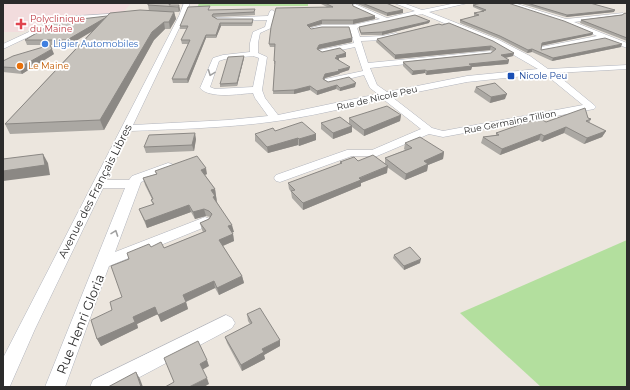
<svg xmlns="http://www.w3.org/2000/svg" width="630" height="390" font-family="Montserrat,sans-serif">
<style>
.medical{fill:#f2dcdd}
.green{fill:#b3df9e}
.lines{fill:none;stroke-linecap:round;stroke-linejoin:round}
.street-casing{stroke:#b1b4bd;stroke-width:1}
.street{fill:#fff;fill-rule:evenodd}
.wall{fill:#aba8a3}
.shaded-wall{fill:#8b8884}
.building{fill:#c7c3bd;stroke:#8b8884}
.oneway{stroke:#a0a0a0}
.health-dot{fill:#e0444e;stroke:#fff;stroke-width:1.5}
.shop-dot{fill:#3f7fe0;stroke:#fff;stroke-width:1.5}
.food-dot{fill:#e8710a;stroke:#fff;stroke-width:1.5}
.transit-dot{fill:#1a4fb4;stroke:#fff;stroke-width:1.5}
.labels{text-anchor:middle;stroke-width:3.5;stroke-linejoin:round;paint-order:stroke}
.far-health-label{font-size:9px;fill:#be3a42;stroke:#fff;text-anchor:start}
.far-shop-label{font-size:9px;fill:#366cbe;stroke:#fff;text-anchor:start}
.far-food-label{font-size:9px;fill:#c56008;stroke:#fff;text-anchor:start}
.far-transit-label{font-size:9px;fill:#164399;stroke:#fff;text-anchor:start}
.far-street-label{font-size:9px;fill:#2b2b2b;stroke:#fff}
.street-label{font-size:11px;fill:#2b2b2b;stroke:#fff}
.near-street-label{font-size:13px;fill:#2b2b2b;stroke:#fff}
</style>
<rect width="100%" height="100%" fill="#ece6de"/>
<path class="medical" d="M6 3H131L122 14 57 16 22 32H3V4Z"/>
<g class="green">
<path d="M199 3H308V6H198Z"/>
<path d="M627 240V387H541L460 313Z"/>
</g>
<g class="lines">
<g class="street-casing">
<g id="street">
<path d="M184 3H190L185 16 133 125 228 120 268 116 255 98 253 93C239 94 210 99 200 88L213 58 223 55 250 52V43L253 32 265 27 267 20 217 21 214 19 215 18 268 16 270 11 272 10 275 12 271 28 260 33 258 43V53L267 57 262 90 265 98 278 115 378 94 370 88 364 75 328 84 324 81 325 79 363 71 355 47 322 54 318 52 319 50 354 43 350 29H322L311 31 308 29 322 25H353L380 19 353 7V5L355 4 387 18 415 11 394 3H403L422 10 456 3H468L429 12 499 40 530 56 548 69 627 65V69L555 73 594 105 596 107 594 109 443 137 429 134 377 156H352L280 182 276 181 274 178 276 175 347 150H372L421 129 383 99C346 108 308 117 270 122 224 128 177 129 130 131L106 180H129L132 176 168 163 172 164 174 167 172 170 141 182 115 252 200 219 205 217 210 219 212 222 210 225 109 266 65 387H45L125 188H103L35 329 10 386 3 387V358L179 16ZM422 14 493 43 538 69 467 76 387 92 377 85 370 68 490 55 494 53 490 51 368 63 361 41 382 40 400 35 396 33 382 36 360 37 357 28ZM253 56 259 58 253 87 215 89 210 87 219 61 225 59ZM545 74 583 105 443 131 432 128 392 97 467 82Z"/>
<path d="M505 3H514L566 19 623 13 624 14 621 16 574 22 627 43V48L604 39 541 51V47L597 36 564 22Z"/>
<path d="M124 13 126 14V16L64 20 3 49V44L61 17Z"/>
<path d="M226 315 232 318 235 323 232 328 121 387H90L93 380Z"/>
</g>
</g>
<use href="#street" class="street"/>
</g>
<g class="wall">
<path d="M170 3 171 5H179L180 10 179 12H174L176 19 170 29H165L154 40 104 130 10 134 5 124 93 30 69 45H27L25 40 107 16 149 11 148 5Z"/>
<path d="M319 3H354L352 4 353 6 375 19 353 24H322L309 27 311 29 352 38V42L319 49 318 50 322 52 346 53V57L339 58V60L349 70 340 73 339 74 325 78 324 79 328 82 355 87 340 91 336 89 317 95 310 90 294 94H273L275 64H274V61L275 47H270L269 44 327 7Z"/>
<path d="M355 3H386L403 10V13L387 16Z"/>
<path d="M519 3H590L614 12 566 17Z"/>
<path d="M473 5 593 33 592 35 541 45V50L621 47 552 61 532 52 527 53 500 39 460 23V20L475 16H474V13L481 12 482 11 473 7Z"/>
<path d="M210 10 255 12V15L214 17 217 19 253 22 252 26H221L216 38H206L188 83H173L172 79 188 44H182L181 40 187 29H180V26Z"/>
<path d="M627 14V41L580 23 581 20Z"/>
<path d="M429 23 382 35H361L359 29V27Z"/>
<path d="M439 24 514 53 513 56 505 58 509 60 508 64 472 67 471 70 426 75 425 73 412 75 403 66V62L491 53 493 51 490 50 395 59 376 42 377 39Z"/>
<path d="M54 54 22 74 3 72V61Z"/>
<path d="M244 56V58L237 86 220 87V84Z"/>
<path d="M476 87 505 99 490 103 474 92Z"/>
<path d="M401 115 400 121 364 136 352 127V132L333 139 321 129V123H349V118Z"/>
<path d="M588 118 591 119 589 123 606 131 602 137 584 144 564 133 542 142 539 140 500 155 481 143 483 137 496 135V133L546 122Z"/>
<path d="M275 131 316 134V140L299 146 298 145 268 153 255 141V134Z"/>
<path d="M196 139 194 151 146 153 144 147Z"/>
<path d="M405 143 444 152 443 159 428 165 427 171 405 180 387 167V173L361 183V186L303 210 292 198 291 192 289 189 288 183 340 164V162L358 161 385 164V158L405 150 404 149Z"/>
<path d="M155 171 207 174 205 175 215 189 217 202 234 232H232L233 234 234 241 223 246 242 276 244 283 219 295 215 288 186 302 188 309 161 322 158 314 137 324 138 328 101 346 97 339 112 310 122 297 129 259 151 247 164 248 203 232 202 230 200 223 209 219 210 217 206 216 195 219 191 212 147 228 139 209 153 205 151 200 152 199 145 185 143 178 156 174Z"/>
<path d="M394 255 420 263 404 270 393 258Z"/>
<path d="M247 314 280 346 264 355 265 359 242 371 227 343 225 337 250 324 248 321Z"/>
</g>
<g class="shaded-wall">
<path d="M179 5 180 10 179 12 178 7Z"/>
<path d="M403 10V13L387 16V13Z"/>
<path d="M615 10 614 12 566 17 567 15Z"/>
<path d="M174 12 176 19 170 29 169 22Z"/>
<path d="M108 16 110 21 69 45 67 40Z"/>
<path d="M375 16V19L353 24V20Z"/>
<path d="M322 20V24L307 28V25Z"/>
<path d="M430 21 429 23 382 35V32Z"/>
<path d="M164 22 165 29 154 40 104 130 100 120 152 32Z"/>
<path d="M220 23 221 26 216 38V35Z"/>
<path d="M593 33 592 35 541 46 542 43Z"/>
<path d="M206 35V38L188 83 187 79Z"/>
<path d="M352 38V42L319 49 317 52V49L319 45Z"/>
<path d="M622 44 621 47 552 61 553 58Z"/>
<path d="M491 46 490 50 395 59V55Z"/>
<path d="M52 49 54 54 22 74 19 68Z"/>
<path d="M532 49V52L527 53 528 50Z"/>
<path d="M346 53V57L339 58V61L335 58 336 56Z"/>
<path d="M514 53 513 56 500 59 501 55Z"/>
<path d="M244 56V58L237 86V83Z"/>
<path d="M509 60 508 64 472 67 471 70 426 75 427 71 469 64Z"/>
<path d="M350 67 349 70 340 73 339 74 325 78 323 82V79L325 74Z"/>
<path d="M425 70V73L412 75 413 71Z"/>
<path d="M356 83 355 87 340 91V88Z"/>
<path d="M337 85 336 89 317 95V91Z"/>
<path d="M310 86V90L294 94V90Z"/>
<path d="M507 94 505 99 490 103 491 97Z"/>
<path d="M401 115 400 121 364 136V130Z"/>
<path d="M352 126V132L333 139V133Z"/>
<path d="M566 127 564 133 542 142 544 136Z"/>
<path d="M606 131 602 137 584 144 587 138Z"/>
<path d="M195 133 196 139 194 151 192 145Z"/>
<path d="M316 134V140L299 146V139Z"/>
<path d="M541 134 539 140 500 155 502 149Z"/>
<path d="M298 138V145L268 153 267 147Z"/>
<path d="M444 152 443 159 428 165 427 171 405 180 406 174 424 161Z"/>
<path d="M43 154 48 163 50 175 3 181V171Z"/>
<path d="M388 166 387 173 361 183V186L303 210V203Z"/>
<path d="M206 168 207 174 202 176 201 170Z"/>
<path d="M215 189 217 203 214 204 211 190Z"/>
<path d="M189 205 191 212 147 228 145 221Z"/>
<path d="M204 209 206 216 195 219 193 212Z"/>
<path d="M232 225 234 232 229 233 228 226Z"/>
<path d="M233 234 234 241 220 247 219 240Z"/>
<path d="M421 259 420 263 404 270V266Z"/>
<path d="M242 276 244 283 219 295 217 288Z"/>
<path d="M214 281 215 288 185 302 183 295Z"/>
<path d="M186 302 188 309 161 322 158 315Z"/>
<path d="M155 307 158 314 137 324 138 328 101 346 97 339 133 317Z"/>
<path d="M280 340V346L264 355 265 359 242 371 241 365 262 349Z"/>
<path d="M207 360 209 366 202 370 200 364Z"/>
<path d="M136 372 140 379 143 387H141Z"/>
<path d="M207 378 209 384 204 387H189Z"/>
</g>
<g class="building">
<path d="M148 3H170L169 5H179L178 7 148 5Z"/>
<path d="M325 3H352L353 6 375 16 353 20H322L307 25 311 29 322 27H349L352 38 319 45 317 49 322 52 340 48 346 53 336 56 339 57 335 58 350 67 338 70 340 71 325 74 323 79 328 82 349 77 356 83 340 88 337 85 317 91 310 86 294 90 273 91 275 61H274L275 44H269L271 27 276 8 333 7Z"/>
<path d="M362 3H386L403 10 387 13Z"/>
<path d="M482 3H508L564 21 593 33 542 43 541 50 605 38 622 44 553 58 532 49 528 50 500 36 460 20 479 15 474 13 484 11H482L486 10 473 5Z"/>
<path d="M527 3H590L615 10 567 15Z"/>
<path d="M210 6 208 10 255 9 254 12 213 14 212 16 217 19H253L252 23H220L216 35H206L187 79H172L190 40H181L188 26H180L188 7Z"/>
<path d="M140 10 174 12 169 22H164L152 32 100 120 5 124 110 13Z"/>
<path d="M625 13 627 14V38L581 20 622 15Z"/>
<path d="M415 15 430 21 382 32 361 33 359 27Z"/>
<path d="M107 16 105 18 67 40H25L55 22Z"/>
<path d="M449 23 493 41 514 53 501 55 509 60 469 64 472 66 427 71 425 70 413 71 403 62 491 53 496 49 491 46 395 55 377 39 439 24 442 25Z"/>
<path d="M50 45 52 49 19 68 3 67V61L13 56Z"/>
<path d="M244 56 237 83 220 84 228 57Z"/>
<path d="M495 83 507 94 491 97 476 87Z"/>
<path d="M387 106 401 115 364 130 349 118Z"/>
<path d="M585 108 588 118 591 119 586 121 606 131 587 138 566 127 544 136 541 134 502 149 483 137 499 135 496 133 539 118 546 122Z"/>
<path d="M340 117 352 126 333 133 321 123Z"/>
<path d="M302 122 316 134 299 139 298 138 267 147 255 134 273 128 275 131Z"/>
<path d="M195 133 192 145 144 147 149 135Z"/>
<path d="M420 137 444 152 424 161 428 164 406 174 385 158 412 148 405 143Z"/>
<path d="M43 154 45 165 3 171V159Z"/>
<path d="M373 155 388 166 359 178 361 180 303 203 291 191 295 190 288 183 342 163 340 162 354 157 358 161Z"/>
<path d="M197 156 206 168 201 170 215 189 211 190 215 196 213 197 232 225 228 226 233 234 219 240 242 276 217 288 214 281 183 295 186 302 158 315 155 307 133 317 135 322 97 339 91 320 112 310 110 302 122 297 111 266 129 259 127 253 149 244 151 247 161 242 164 248 206 231 200 223 209 219 212 214 209 211 204 209 193 212 189 205 145 221 139 209 154 204 151 200 153 199 143 178 157 174 155 171Z"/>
<path d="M410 247 421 259 404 266 394 255Z"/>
<path d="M260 308 280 340 262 349 264 352 241 365 225 337 252 323 247 314Z"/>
<path d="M198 341 207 360 200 364 207 378 189 387H165L174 382 164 358Z"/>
<path d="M136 372 141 387H108Z"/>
</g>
<defs><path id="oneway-chevron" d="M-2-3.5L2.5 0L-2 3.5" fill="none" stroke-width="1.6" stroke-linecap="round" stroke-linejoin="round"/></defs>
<g class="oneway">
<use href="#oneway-chevron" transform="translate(211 73) rotate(111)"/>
<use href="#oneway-chevron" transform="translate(115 233) rotate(-70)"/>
</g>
<path class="health-dot" d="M19 18h4v4h4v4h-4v4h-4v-4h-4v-4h4z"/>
<circle class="shop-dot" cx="45" cy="44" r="4"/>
<circle class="food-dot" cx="20" cy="66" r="4"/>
<rect class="transit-dot" x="507" y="72" width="8" height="8" rx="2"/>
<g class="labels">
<g class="far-health-label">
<text x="30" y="22">Polyclinique<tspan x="30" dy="10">du Maine</tspan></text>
</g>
<g class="far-shop-label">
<text x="53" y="47">Ligier Automobiles</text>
</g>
<g class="far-food-label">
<text x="28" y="69">Le Maine</text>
</g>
<g class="far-transit-label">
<text x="519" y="79">Nicole Peu</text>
</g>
<g class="far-street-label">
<text transform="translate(377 98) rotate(-13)" y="3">Rue de Nicole Peu</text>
<text transform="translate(510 122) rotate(-11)" y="3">Rue Germaine Tillion</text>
</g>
<g class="street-label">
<text transform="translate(95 191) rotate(-63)" y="4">Avenue des Français Libres</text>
</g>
<g class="near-street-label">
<text transform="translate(80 324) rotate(-68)" y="5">Rue Henri Gloria</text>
</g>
</g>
<rect width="630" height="390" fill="none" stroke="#2b2b2b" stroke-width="8"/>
</svg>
